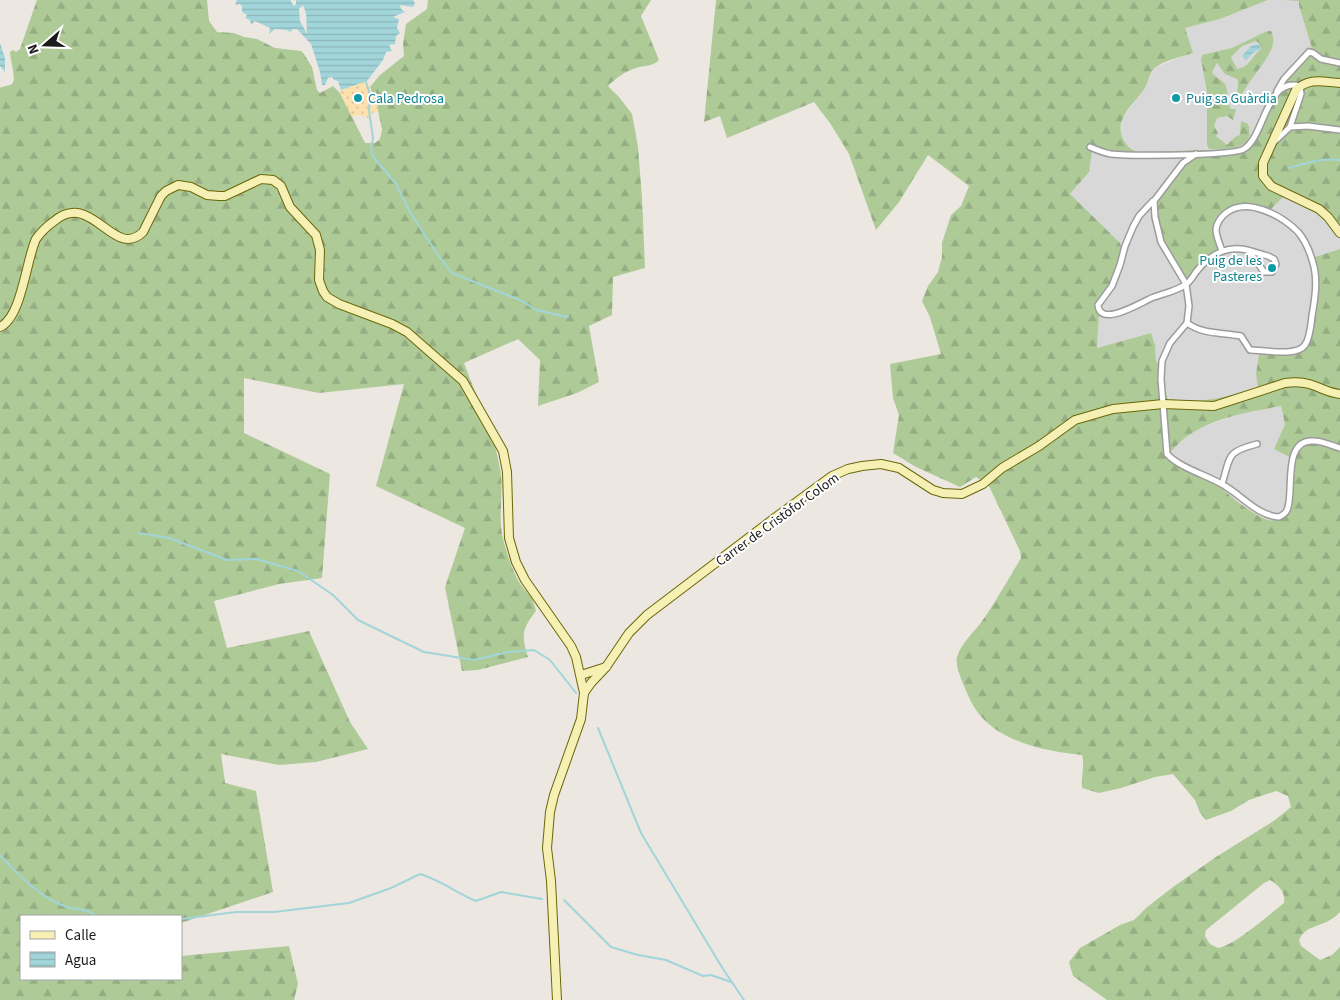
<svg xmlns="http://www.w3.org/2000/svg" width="1340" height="1000" font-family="'Source Sans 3',sans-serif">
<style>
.residential{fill:#d9d8d8}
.forest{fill:url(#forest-firs);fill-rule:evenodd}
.sand{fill:url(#sand-dots)}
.water{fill:url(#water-rules);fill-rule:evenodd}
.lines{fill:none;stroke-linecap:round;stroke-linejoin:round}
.stream{stroke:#a2d5d9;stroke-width:2}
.street-casing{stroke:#9c9c9c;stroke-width:8}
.secondary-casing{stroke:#6b6709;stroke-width:10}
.street{stroke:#fff;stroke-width:5}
.secondary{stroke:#f6f0b5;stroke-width:8}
.culture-dot{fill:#0f9aa8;stroke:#fff;stroke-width:2}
.labels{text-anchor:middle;stroke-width:4;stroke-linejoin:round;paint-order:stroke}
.culture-label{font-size:14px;fill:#0d838f;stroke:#fff;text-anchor:start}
.street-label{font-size:14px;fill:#1b1b1b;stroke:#fff}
</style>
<defs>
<pattern id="forest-firs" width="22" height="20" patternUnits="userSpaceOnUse" patternTransform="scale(1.25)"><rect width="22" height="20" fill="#aeca97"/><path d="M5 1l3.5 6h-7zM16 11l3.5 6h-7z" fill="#95ad82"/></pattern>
<pattern id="sand-dots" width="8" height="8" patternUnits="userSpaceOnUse" patternTransform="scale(1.25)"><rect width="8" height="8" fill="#fce1af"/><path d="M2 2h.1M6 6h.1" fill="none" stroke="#d7c096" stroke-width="1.8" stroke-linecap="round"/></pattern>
<pattern id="water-rules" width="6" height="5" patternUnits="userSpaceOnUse" patternTransform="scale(1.25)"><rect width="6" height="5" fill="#a2d5d9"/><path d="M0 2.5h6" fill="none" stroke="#8bb6ba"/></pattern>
</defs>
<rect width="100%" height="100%" fill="#ece7e1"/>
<g class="residential">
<path d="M1268 0H1299V6L1313 49 1308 47 1302 56 1279 79 1246 145 1234 149 1137 152 1133 150 1127 145 1121 133 1122 119 1146 86 1153 70 1156 67 1192 53 1185 28 1220 19Z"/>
<path d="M1091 150 1105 156 1123 158 1186 157 1165 181 1152 206 1155 226 1166 255 1179 274 1183 285 1193 281 1212 260 1226 253 1218 227 1227 215 1231 212 1243 209 1251 210 1271 216 1285 225 1300 240 1307 254 1312 274V296L1307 329 1304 342 1298 348 1290 350 1260 347 1256 374 1259 386 1224 398 1205 401 1170 402 1165 385V367L1159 364 1156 361 1155 345 1151 333 1097 348 1099 314 1102 302 1070 194 1089 172Z"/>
<path d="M1286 193 1319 209 1340 233V249L1315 257 1309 243 1293 223 1271 209Z"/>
<path d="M1281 406 1285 424 1274 449 1293 459 1288 509 1280 520 1270 521 1250 510 1226 493 1221 487 1166 458 1177 445 1199 428 1240 414Z"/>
</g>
<g class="forest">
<path d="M37 0H207L209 21 217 32 234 33 244 37 257 39 275 48 301 51 304 54 312 67 317 90 320 93 333 86 340 93 365 143H375L380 139 382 130 377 105 370 87 380 75 404 56 403 44 406 24 427 9 428 0H651L641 16 659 60C652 67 645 65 636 68 624 72 616 78 608 86L619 97 632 114 638 147 642 198 645 268 613 277 612 315 589 326 599 382 577 393 538 406 540 360 518 339 464 363C477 399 496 436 501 475 503 496 498 518 503 539 507 553 512 570 519 582 528 596 532 592 536 611 522 629 521 635 528 657L478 670 462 671 445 587 465 528 376 486 404 384 319 393 244 378V433L330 474 322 578 279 584 214 601 227 648 309 631 350 722 368 749 316 762 279 765 221 754 225 783 256 791 273 892 181 923V916H21V979H181V956L289 946 298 984 294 1000H0V88C3 86 9 86 12 84 17 79 10 60 10 52L13 50 16 52 20 49Z"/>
<path d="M716 0H1268L1220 19 1185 28 1193 53C1181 57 1166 60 1156 67 1149 72 1149 81 1145 88 1134 104 1111 121 1125 142 1128 147 1132 150 1137 152L1239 149 1246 145 1279 79 1302 56 1308 47 1312 48 1299 6V1L1284 0H1340V233L1328 217 1286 194 1271 209C1294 223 1305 232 1315 257L1340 249V912C1337 915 1334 918 1330 920 1319 927 1305 926 1299 940L1301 946 1320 960 1332 955 1340 947V1000H1107L1073 976 1069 962 1080 948 1120 925 1134 920 1146 908 1173 887 1216 857 1275 820 1291 807 1288 796 1276 791 1249 800 1231 811 1206 820 1200 813 1195 800 1173 774 1155 777 1121 788 1099 793 1082 788C1081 776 1085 765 1082 755 1044 751 996 742 974 707 970 700 967 693 964 686 961 678 955 665 957 657 962 641 976 631 985 617 998 598 1009 578 1021 558L1020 551 989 486 976 477 960 487 916 467 893 453 899 415 893 398 890 364 941 354 930 317 922 301 928 286 938 272 942 257V243L951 215 961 206 969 186 928 155 899 202 876 230 849 154 830 123 814 102 727 138 720 116 704 122ZM1092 151 1110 157 1186 158 1156 193C1146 208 1156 237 1164 252 1170 264 1180 272 1183 286 1201 278 1206 260 1226 253L1218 227C1221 223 1223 218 1227 215 1249 197 1292 224 1303 244 1315 265 1313 290 1310 312 1308 325 1307 339 1298 348L1290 350 1260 347 1256 374 1258 387C1230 398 1203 401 1172 403L1168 400 1165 385V366L1159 364 1156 361 1155 345 1151 333 1097 348 1099 314 1102 303 1124 256 1120 243 1070 194 1089 172ZM1281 406 1285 424 1274 449 1293 459 1288 509 1280 519C1276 520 1272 521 1268 520 1254 515 1231 498 1221 487L1166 459C1191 420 1240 414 1281 406ZM1270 880C1279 885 1286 893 1284 903 1270 914 1234 946 1218 948L1210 944 1205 936 1206 930 1264 883Z"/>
<path d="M1267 31H1271C1274 37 1274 44 1271 50 1263 67 1247 82 1239 100H1236C1236 93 1240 85 1237 79L1225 74 1217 63 1212 72C1215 78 1221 79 1225 84 1229 91 1225 99 1231 109H1236L1233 120 1227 116 1217 118 1214 126 1218 133 1216 136 1227 145 1235 137 1240 135 1241 121 1248 124C1257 151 1226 149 1209 149L1207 145V92L1201 59 1202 55 1232 48ZM1256 41 1260 44 1261 49C1252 56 1250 67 1237 69L1231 57 1242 46Z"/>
</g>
<path class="sand" d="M367 81 377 105 378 112 371 113V119L359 115 352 117 340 93 341 90Z"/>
<g class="water">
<path d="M237 0H290L294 6 296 4V0H413L415 3 413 7 400 5 401 9 405 12 393 17 399 19 397 28 400 33 396 36 395 44 389 45 392 51 386 52 383 60 367 81 341 90 338 81 334 80 332 77 328 78 325 85H322L320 72 311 44 297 29H293L290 32 287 30 275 29 269 34 270 28 255 21 251 25 250 20 245 18 247 15 242 12V6L240 4 235 5ZM303 5 306 13 307 34 300 21 299 9Z"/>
<path d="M0 43 5 58V72L0 66Z"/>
<path d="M1259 44 1261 49 1254 52 1246 60 1242 56 1251 46Z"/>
</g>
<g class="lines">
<g class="stream">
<path d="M366 82 370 95 369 110 373 138 371 148 372 155 396 184 410 212 438 255 452 273 522 301 536 310 568 317"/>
<path d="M1289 168C1306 163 1321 158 1340 160"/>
<path d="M139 533 169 538 227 560 256 559 298 571 333 595 358 620 424 652 474 660 508 652 534 650 550 660 576 693"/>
<path d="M598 728 641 833 723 969 744 1000"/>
<path d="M0 855C20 876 39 897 67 907 79 911 84 907 96 916"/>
<path d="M564 900 611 947 638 955 666 960 703 976 711 975 731 982"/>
<path d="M181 919 236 912H274L349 903 391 888 420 874C441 880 456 893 476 901L501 892 542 899"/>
</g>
<g class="street-casing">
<g id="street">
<path d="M1277 91 1284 79 1309 52 1313 53 1321 59 1340 63"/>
<path d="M1290 127 1308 126 1340 130"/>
<path d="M1090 147C1097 150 1104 153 1111 154 1129 156 1233 156 1244 149 1265 136 1266 77 1300 86L1301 94 1290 127 1274 142"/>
<path d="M1196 154 1183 163 1154 201 1155 217 1161 242 1186 284 1189 306 1187 323 1170 343 1162 361 1161 379 1167 454C1181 469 1208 475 1225 486 1242 496 1258 516 1279 517 1283 515 1286 513 1287 510 1295 494 1281 438 1314 441 1323 441 1332 446 1340 448"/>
<path d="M1153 201 1139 216 1133 227 1125 246 1120 265 1112 286 1098 305C1100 329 1143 301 1154 297 1164 293 1178 291 1186 284 1190 282 1193 276 1196 272 1203 263 1212 255 1223 251 1238 245 1253 252 1268 256L1274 259 1276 264 1272 272H1264L1249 251"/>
<path d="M1187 323C1204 335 1221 332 1241 336L1250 350C1263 350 1297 357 1305 345 1310 338 1311 325 1312 316 1315 299 1318 279 1313 263 1310 252 1305 240 1298 232 1282 216 1247 196 1226 213 1221 217 1217 223 1216 229 1216 237 1220 244 1222 251"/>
<path d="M1222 484C1231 455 1226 452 1257 444"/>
</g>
</g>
<g class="secondary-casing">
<g id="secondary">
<path d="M1340 83C1323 82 1309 77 1296 90L1263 163V176L1271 186 1319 209 1328 217 1340 233"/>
<path d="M0 327C22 317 26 260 36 239 41 232 46 227 53 222 92 188 113 261 143 232L161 196 166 191 178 185 191 187 207 195 219 196H225L261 179 273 180 281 186 290 207 316 235 320 250 319 280 323 291 327 297 339 304 392 324 407 332 463 381 503 451 507 472 509 538 516 562 525 580 571 646 576 657 584 693"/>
<path d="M581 675 606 667"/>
<path d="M557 1000 551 881 547 848 550 812 554 795 581 719 584 693 591 683 606 667 629 633 647 615 776 517 832 476 848 469 862 466 881 464 899 468 933 490 943 493 962 494 983 484 1002 468 1039 446 1075 420 1113 409 1163 404 1214 406 1285 383C1293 382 1302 382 1309 384 1320 387 1328 393 1340 394"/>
</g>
</g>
<use href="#street" class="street"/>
<use href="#secondary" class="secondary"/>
</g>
<g class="culture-dot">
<circle cx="358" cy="98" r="5"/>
<circle cx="1176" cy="98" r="5"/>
<circle cx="1272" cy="268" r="5"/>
</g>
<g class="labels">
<g class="culture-label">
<text x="368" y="103">Cala Pedrosa</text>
<text x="1186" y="103">Puig sa Guàrdia</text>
<text x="1262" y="265" text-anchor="end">Puig de les<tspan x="1262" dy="16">Pasteres</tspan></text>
</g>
<g class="street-label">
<text transform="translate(777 519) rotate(-36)" y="5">Carrer de Cristòfor Colom</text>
</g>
</g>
<rect x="20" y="915" width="162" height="65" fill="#ffffff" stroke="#a4a4a4"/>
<rect x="30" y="931" width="25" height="8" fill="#f6f0b5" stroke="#a4a4a4"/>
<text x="65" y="940" font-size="15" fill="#1b1b1b">Calle</text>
<rect x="30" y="952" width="25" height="15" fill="url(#water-rules)" stroke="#a4a4a4"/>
<text x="65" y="965" font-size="15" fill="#1b1b1b">Agua</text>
<g transform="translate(45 45) rotate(250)" stroke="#ffffff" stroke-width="4" paint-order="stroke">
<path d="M0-4L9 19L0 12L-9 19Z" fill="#1b1b1b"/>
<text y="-8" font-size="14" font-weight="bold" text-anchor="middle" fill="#1b1b1b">N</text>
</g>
</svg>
